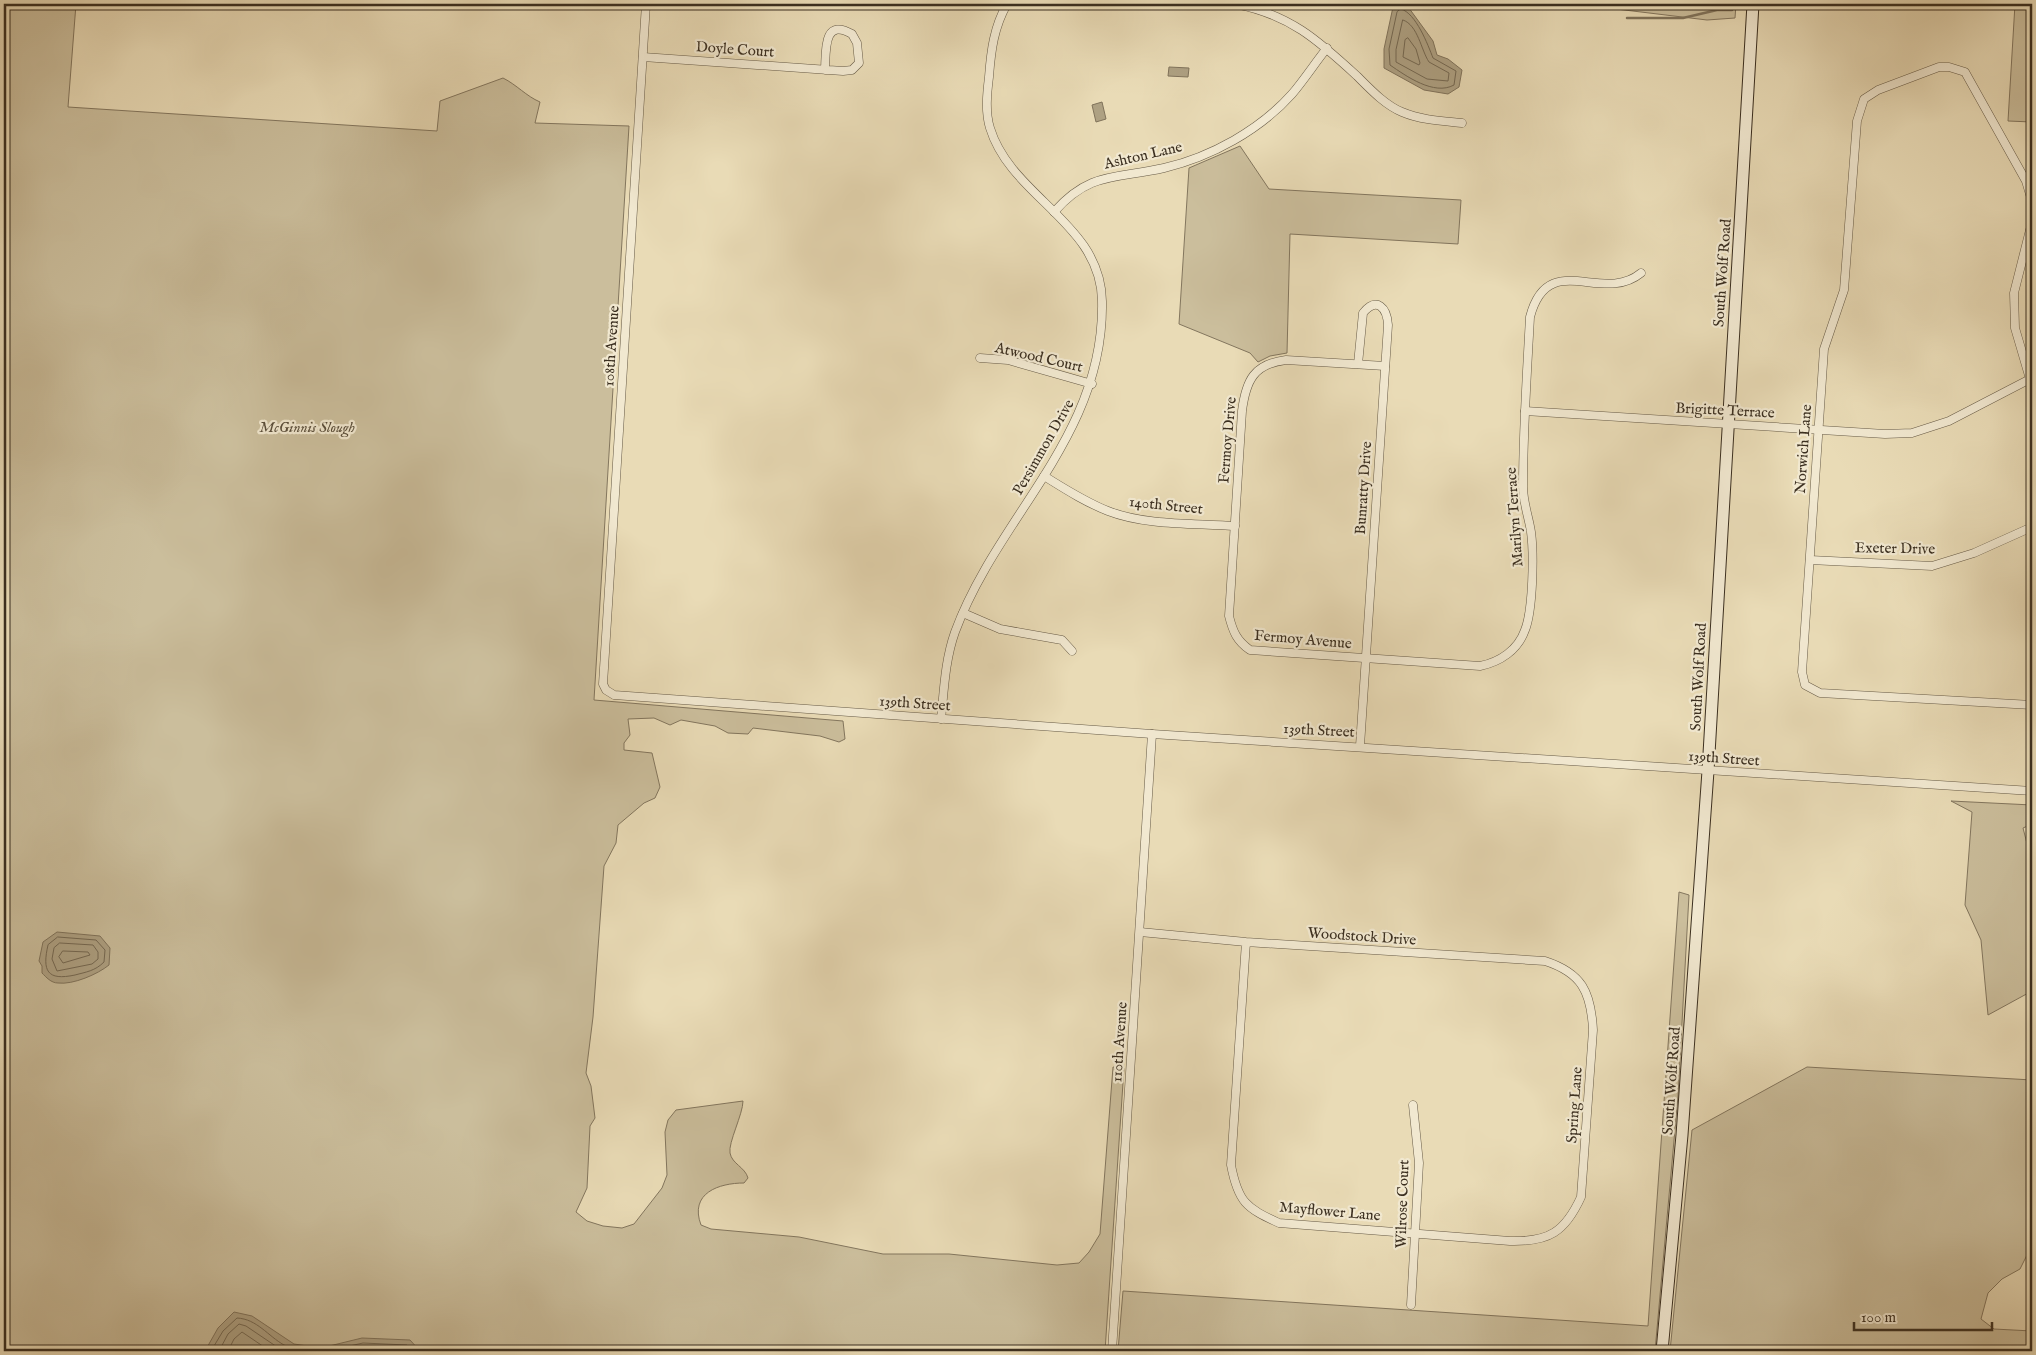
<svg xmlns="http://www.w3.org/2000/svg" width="2036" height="1355" font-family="'IM FELL English',serif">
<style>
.green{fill:#cbbe9c;stroke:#83765e}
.water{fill:#aea183;stroke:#80735b}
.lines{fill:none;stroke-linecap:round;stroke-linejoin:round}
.shore{stroke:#746852;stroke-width:1}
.stream{stroke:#80735b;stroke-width:2.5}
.minor-casing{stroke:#665a46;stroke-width:9}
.secondary-casing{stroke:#3b2f20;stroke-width:13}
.minor{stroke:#f1e8d0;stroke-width:8}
.secondary{stroke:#f1e8d0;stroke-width:11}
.labels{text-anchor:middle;stroke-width:4.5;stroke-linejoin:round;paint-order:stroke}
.street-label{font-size:15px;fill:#3b2f20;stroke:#f1e8d0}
.park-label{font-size:15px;font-style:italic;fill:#584c39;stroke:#f1e8d0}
</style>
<rect width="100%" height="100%" fill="#e9dbb6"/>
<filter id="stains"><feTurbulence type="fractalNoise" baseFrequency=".004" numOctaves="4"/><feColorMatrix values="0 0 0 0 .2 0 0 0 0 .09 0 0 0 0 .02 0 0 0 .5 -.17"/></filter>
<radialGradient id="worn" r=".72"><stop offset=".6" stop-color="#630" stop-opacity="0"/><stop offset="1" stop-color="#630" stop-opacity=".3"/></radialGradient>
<g class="green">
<path d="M4 4H76L68 107 437 131 440 101 503 78C517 85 526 96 540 102L535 123 629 126 594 700 843 721 845 739 839 742 820 736 753 728 748 734 728 733 715 726 681 720 670 725 654 718 628 719 630 735 624 743V750L652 753 660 787 655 798 644 803 618 825 616 843 604 866 593 1017 586 1073 591 1086 595 1118 590 1126 587 1188 576 1212 587 1221 603 1226 622 1228 634 1224 662 1188 667 1175 665 1132 668 1120 676 1110 743 1101C743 1114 728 1143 730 1153 732 1164 745 1167 748 1178L744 1183C719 1183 689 1193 701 1225L711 1229 799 1237 883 1254H949L1057 1265 1079 1263 1089 1252 1100 1234 1113 1067 1124 1068 1105 1351H4Z"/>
<path d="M1575 4H1736L1735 18 1707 20Z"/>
<path d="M2015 4H2032V122L2008 121Z"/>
<path d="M1240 146 1269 189 1461 200 1458 244 1290 234 1287 353 1270 356 1258 362 1250 353 1179 324 1189 168Z"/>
<path d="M1951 801 2032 805V824L2023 828 2032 863V991L1988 1015 1981 940 1965 905 1972 812Z"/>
<path d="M1679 892 1689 895 1678 1096 1655 1351H1118L1123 1291 1648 1326Z"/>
<path d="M1807 1067 2032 1080V1245L2020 1269 2002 1279 1988 1293 1981 1319 1994 1329 2032 1331V1351H1670L1692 1130Z"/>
</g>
<g class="water">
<path d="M1406 4 1433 41 1437 55 1448 59 1462 70 1459 87 1448 94 1424 90 1384 68V49L1393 7Z"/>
<path d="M1169 67 1189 68 1188 77 1168 76Z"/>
<path d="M1102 102 1106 119 1096 122 1092 105Z"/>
<path d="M57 932 100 936 110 948 109 965C98 974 73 985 58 983 51 983 46 977 42 973V966L39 961 43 942Z"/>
<path d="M234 1312 252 1316 294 1344 321 1348 362 1338 410 1340 420 1351H205L218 1328Z"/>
</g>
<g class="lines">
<g class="shore">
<path d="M1401 9C1416 13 1428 45 1433 58L1456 71 1454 85C1434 96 1406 76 1390 65L1389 49 1397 12Z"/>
<path d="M1403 20C1418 25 1421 50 1429 62L1449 73 1448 81 1427 79 1396 62V50Z"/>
<path d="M1408 38 1416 49 1420 63 1419 65 1403 57 1405 40Z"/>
<path d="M58 937 96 940 105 950 104 962C95 971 86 972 75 975 47 981 42 971 48 945Z"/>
<path d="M60 943 93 945 98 952V959L92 964 57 971 52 959 54 948Z"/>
<path d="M63 951 88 952 90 955 63 963 59 957Z"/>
<path d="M211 1351 223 1331 237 1318C257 1319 268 1336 284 1345 293 1349 302 1350 311 1351"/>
<path d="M219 1351 228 1334 239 1324 246 1326 283 1351"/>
<path d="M228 1351 234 1339 242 1332 270 1351"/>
<path d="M327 1351 363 1343 407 1345 413 1351"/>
</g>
<g class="stream">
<path d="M1786 8 1849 4"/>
<path d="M1627 18H1683L1717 10H1732"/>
</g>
<g class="minor-casing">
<g id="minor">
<path d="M646 4 603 684 606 690 614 695 1152 734 2032 791"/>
<path d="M1235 4C1289 14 1318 40 1357 76 1370 89 1385 105 1402 112 1421 120 1442 121 1462 123"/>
<path d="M643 57 843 71 852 70 859 63 857 43 852 34C823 17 826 51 825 70"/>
<path d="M1054 212C1090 171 1116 179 1164 168 1211 157 1260 130 1292 94 1304 80 1315 63 1327 48"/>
<path d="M980 358 1008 360 1092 384"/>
<path d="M1358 364 1363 313C1377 296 1387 308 1388 325L1360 746"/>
<path d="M1385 366 1286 360C1254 364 1246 380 1242 411L1229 616C1233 632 1237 641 1250 650L1480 666C1500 662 1518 650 1525 630 1533 610 1534 554 1531 532 1529 518 1523 502 1523 487 1523 430 1527 373 1530 317 1548 248 1602 305 1641 273"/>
<path d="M2030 379 2015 328 2014 293 2032 222V201L2026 181 1965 72 1949 67H1939L1878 90 1864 99 1857 121 1844 290 1824 349 1802 672 1805 685 1820 693 2032 705"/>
<path d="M1525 411 1885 434 1912 433 1949 421 2032 378"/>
<path d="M1044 476C1065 489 1085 502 1108 511 1147 526 1194 523 1235 526"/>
<path d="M1810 560 1932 566 1974 553 2032 527"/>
<path d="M963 613 1000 629 1062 640 1072 651"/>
<path d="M941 719C944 690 945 660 955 632 998 515 1105 436 1102 301 1101 223 1011 197 990 128 985 112 987 93 989 77 991 50 994 27 1007 4"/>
<path d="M1140 932 1246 942 1545 961C1582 973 1591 992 1593 1030L1581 1197C1565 1232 1549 1242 1510 1241L1279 1223C1246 1208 1238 1202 1231 1165L1246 942"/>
<path d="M1411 1305 1419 1163 1413 1105"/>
<path d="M1112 1351 1152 734"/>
</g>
</g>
<g class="secondary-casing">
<path id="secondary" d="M1662 1351 1682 1135 1708 771 1753 4"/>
</g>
<use href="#minor" class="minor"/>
<use href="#secondary" class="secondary"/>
</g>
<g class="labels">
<g class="street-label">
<text transform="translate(735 49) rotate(4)" y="5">Doyle Court</text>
<text transform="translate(1143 155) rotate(-13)" y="5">Ashton Lane</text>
<text transform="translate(1722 273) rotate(-86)" y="5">South Wolf Road</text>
<text transform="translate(611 346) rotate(-86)" y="5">108th Avenue</text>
<text transform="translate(1039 357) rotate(13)" y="5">Atwood Court</text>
<text transform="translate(1725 410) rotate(3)" y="5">Brigitte Terrace</text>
<text transform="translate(1227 440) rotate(-85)" y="5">Fermoy Drive</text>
<text transform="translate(1043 447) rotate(-60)" y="5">Persimmon Drive</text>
<text transform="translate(1803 449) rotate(-86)" y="5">Norwich Lane</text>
<text transform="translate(1363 488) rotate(-86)" y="5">Bunratty Drive</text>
<text transform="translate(1166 505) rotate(6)" y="5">140th Street</text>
<text transform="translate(1514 517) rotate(-94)" y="5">Marilyn Terrace</text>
<text transform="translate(1895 548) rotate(1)" y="5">Exeter Drive</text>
<text transform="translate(1303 639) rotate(5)" y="5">Fermoy Avenue</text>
<text transform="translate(1698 677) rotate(-87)" y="5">South Wolf Road</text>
<text transform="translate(915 703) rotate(4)" y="5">139th Street</text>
<text transform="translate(1319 730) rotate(3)" y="5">139th Street</text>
<text transform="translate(1724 758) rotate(4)" y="5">139th Street</text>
<text transform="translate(1362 936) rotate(4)" y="5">Woodstock Drive</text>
<text transform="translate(1119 1042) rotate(-86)" y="5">110th Avenue</text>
<text transform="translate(1671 1081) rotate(-86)" y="5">South Wolf Road</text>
<text transform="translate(1574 1105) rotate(-86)" y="5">Spring Lane</text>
<text transform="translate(1402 1204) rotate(-88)" y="5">Wilrose Court</text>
<text transform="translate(1330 1211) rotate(5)" y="5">Mayflower Lane</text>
</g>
<g class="park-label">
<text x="307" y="432">McGinnis Slough</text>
</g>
</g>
<rect width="2036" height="1355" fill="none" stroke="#e9dbb6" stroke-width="20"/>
<rect x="5" y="5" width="2026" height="1345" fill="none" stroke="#3b2f20" stroke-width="2.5"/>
<rect x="10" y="10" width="2016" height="1335" fill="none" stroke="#3b2f20"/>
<path d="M1854 1322v8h138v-8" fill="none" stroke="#3b2f20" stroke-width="2.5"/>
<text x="1861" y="1322" font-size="15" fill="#3b2f20" stroke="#f1e8d0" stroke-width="4" paint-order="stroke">100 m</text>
<rect width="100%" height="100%" filter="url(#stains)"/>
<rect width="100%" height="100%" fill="url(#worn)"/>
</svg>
